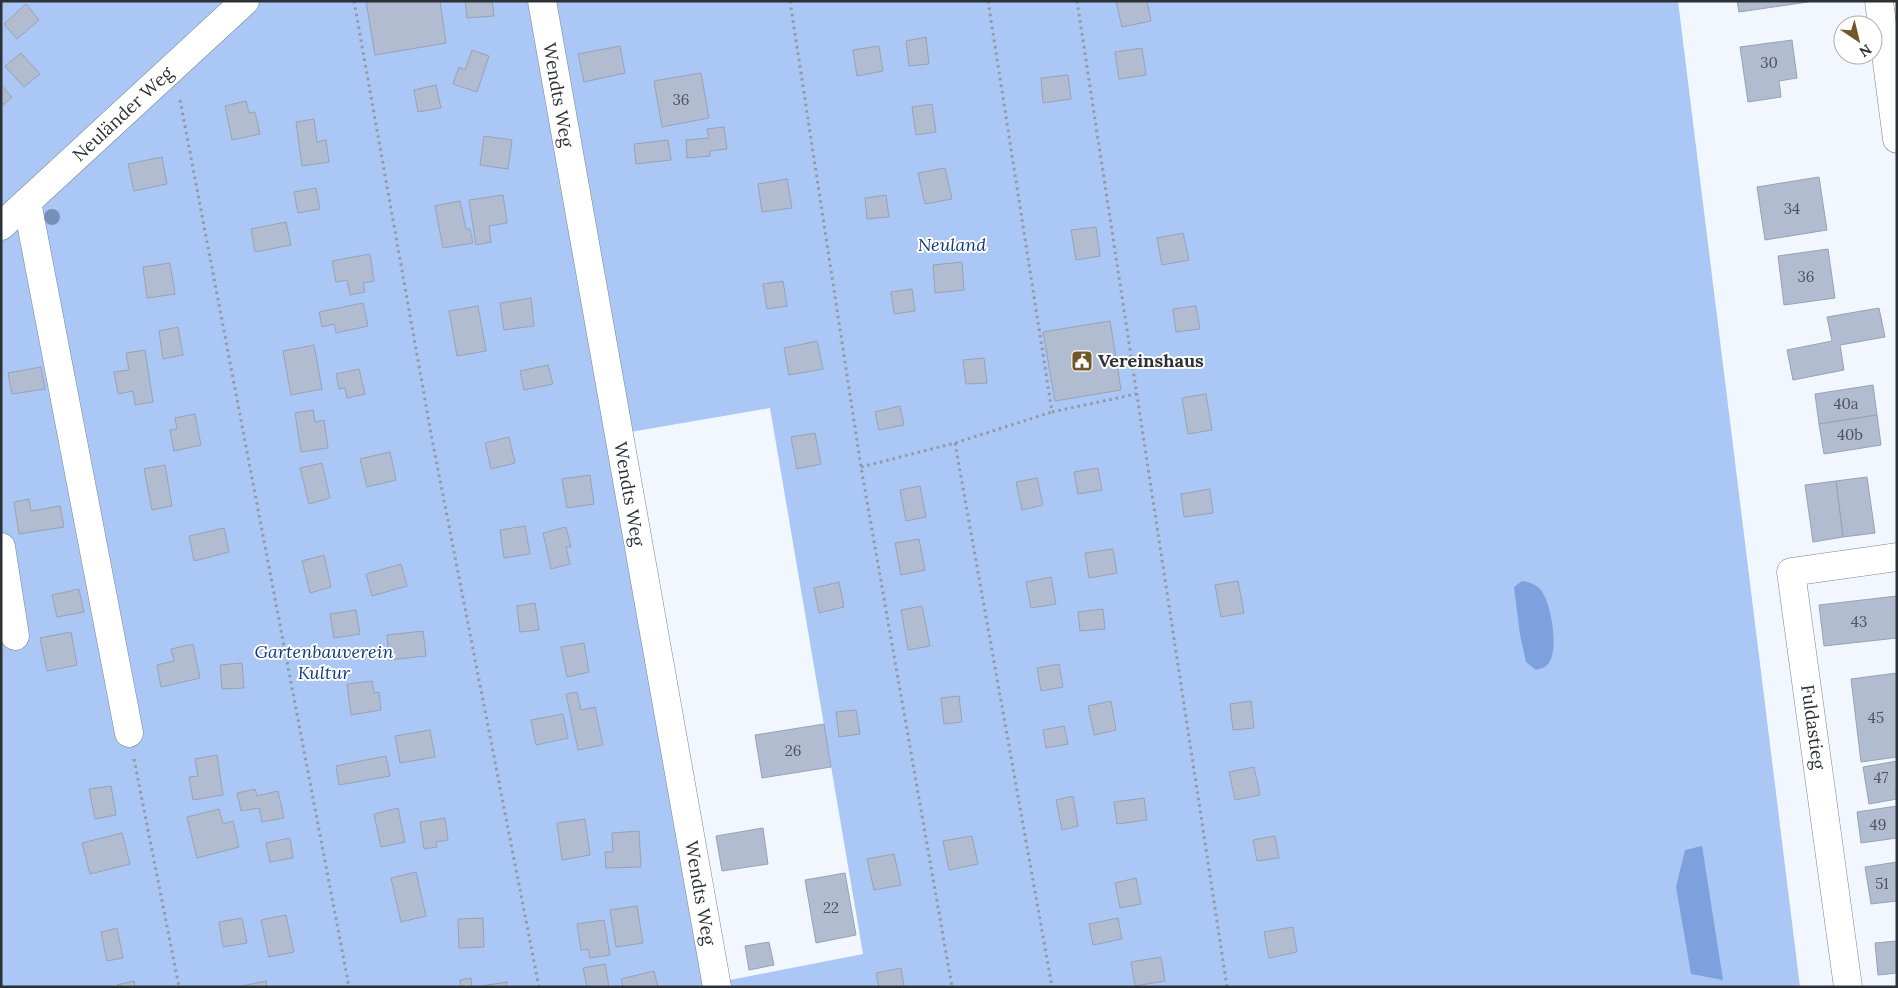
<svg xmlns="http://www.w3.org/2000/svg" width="1898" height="988" font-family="Lora,serif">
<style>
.green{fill:#abc7f5}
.water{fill:#7da1dc}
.building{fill:#b1bcd0;stroke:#97a2b5}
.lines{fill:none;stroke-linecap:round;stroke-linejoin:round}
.minor-casing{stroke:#798496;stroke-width:29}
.path{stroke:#9499a1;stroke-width:3;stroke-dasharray:2.5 4;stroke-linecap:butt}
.minor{stroke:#fff;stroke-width:28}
.tree{fill:#778fb9}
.labels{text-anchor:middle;stroke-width:4;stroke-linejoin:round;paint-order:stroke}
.number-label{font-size:15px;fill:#4d545e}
.street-label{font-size:18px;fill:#2c3138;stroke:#fff}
.park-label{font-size:18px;font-style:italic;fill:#123a7f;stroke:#fff}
.poi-label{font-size:18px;font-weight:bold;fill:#2c3138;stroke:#fff;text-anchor:start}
</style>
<rect width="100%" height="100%" fill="#f2f7ff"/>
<g class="green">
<path d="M1 1H224L1 208Z"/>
<path d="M242 1H1678L1800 987H726L725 981 863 954 770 408 613 435 707 987H1V225Z"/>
</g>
<g class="water">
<path d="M1522 581C1528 582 1535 584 1540 589 1551 600 1561 655 1546 666 1544 668 1539 669 1536 670L1526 662 1520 635 1514 587Z"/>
<path d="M1702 846 1723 980 1691 974 1676 887 1685 850Z"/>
</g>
<g class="building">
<path d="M366 1H440L446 43 375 55Z"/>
<path d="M465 1H492L494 16 467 18Z"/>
<path d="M1116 1H1147L1151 21 1122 27Z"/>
<path d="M1737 1H1808V2L1739 12Z"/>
<path d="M26 4 39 20 17 39 4 24Z"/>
<path d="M926 37 929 64 909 66 906 41Z"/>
<path d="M1792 40 1797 78 1779 81 1781 97 1748 102 1740 47Z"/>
<path d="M620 46 625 73 584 82 578 54Z"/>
<path d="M879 46 883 71 857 76 853 50Z"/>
<path d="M1142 48 1146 75 1119 79 1115 52Z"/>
<path d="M472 50 489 56 477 92 453 84 459 67 465 70Z"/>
<path d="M21 53 40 74 24 87 5 66Z"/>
<path d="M701 73 709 118 662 127 654 81Z"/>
<path d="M1068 75 1071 99 1043 103 1041 78Z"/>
<path d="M1 85 12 97 1 107Z"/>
<path d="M436 85 441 108 418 112 414 90Z"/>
<path d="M246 101 249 113 255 112 260 134 232 140 225 106Z"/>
<path d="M932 104 936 132 916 135 912 107Z"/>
<path d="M314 119 317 142 326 140 329 162 302 166 296 122Z"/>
<path d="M724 127 727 149 710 151V156L687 158 686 140 709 138 707 129Z"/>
<path d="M484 136 512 140 508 169 480 165Z"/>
<path d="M668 140 671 160 636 164 634 144Z"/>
<path d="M162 157 167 184 134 191 128 164Z"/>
<path d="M945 168 952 199 925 204 918 173Z"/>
<path d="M1819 177 1827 230 1765 240 1757 187Z"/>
<path d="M787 179 792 208 762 212 758 184Z"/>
<path d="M316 188 320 209 298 213 294 192Z"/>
<path d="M503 195 507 223 489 226 491 242 476 245 469 200Z"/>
<path d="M886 195 889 217 867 219 865 198Z"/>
<path d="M460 201 466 229H470L473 243 443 248 435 206Z"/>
<path d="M286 222 291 245 255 252 251 229Z"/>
<path d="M1096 227 1100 256 1076 260 1071 230Z"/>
<path d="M1183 233 1189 260 1162 265 1157 238Z"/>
<path d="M1828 249 1835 298 1784 305 1778 256Z"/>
<path d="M370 254 374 281 363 283 365 292 350 295 347 280 336 282 332 261Z"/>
<path d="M962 262 964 290 935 293 933 265Z"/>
<path d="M170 263 175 294 147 298 143 267Z"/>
<path d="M783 281 787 306 767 309 763 284Z"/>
<path d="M912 289 915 311 894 314 891 292Z"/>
<path d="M531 298 534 326 504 330 500 303Z"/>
<path d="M363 303 368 326 336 333 334 324 322 327 319 312Z"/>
<path d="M478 306 486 351 457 356 449 311Z"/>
<path d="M1196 306 1200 329 1176 332 1173 309Z"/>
<path d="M1879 308 1885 337 1840 345 1844 370 1793 380 1787 350 1832 341 1827 317Z"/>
<path d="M1110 321 1121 390 1055 401 1043 332Z"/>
<path d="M178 327 183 355 163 359 159 331Z"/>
<path d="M817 341 823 369 789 375 784 348Z"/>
<path d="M314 345 322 389 291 395 283 351Z"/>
<path d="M145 350 153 402 135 405 133 391 118 394 114 372 129 370 126 353Z"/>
<path d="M984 358 987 383 966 384 963 360Z"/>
<path d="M548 365 553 384 524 390 520 371Z"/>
<path d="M41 367 45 389 12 394 8 373Z"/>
<path d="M359 369 365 394 347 398 345 388 339 389 336 374Z"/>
<path d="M1873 385 1877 415 1819 424 1815 394Z"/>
<path d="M1206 394 1212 430 1188 434 1182 398Z"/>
<path d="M900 406 904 425 879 430 875 412Z"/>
<path d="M313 410 315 422 324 420 328 448 301 452 295 413Z"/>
<path d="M195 414 201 445 174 451 170 430 177 429 175 418Z"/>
<path d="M1877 415 1881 445 1824 454 1819 424Z"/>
<path d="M815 433 821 464 797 469 791 437Z"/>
<path d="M509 437 515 463 491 469 485 443Z"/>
<path d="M390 452 396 480 367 487 360 459Z"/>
<path d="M322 463 330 498 309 504 300 468Z"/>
<path d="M165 465 172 506 152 510 144 469Z"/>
<path d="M1098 468 1102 490 1078 494 1074 472Z"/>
<path d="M590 475 594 504 567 508 562 479Z"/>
<path d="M1867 477 1875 533 1843 537 1836 481Z"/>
<path d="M1037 478 1043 505 1022 510 1016 482Z"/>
<path d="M1836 481 1843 537 1813 542 1805 485Z"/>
<path d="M920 486 926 517 906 521 900 490Z"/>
<path d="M1210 489 1213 513 1184 517 1181 494Z"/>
<path d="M29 499 31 511 60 506 64 527 19 534 14 502Z"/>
<path d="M525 526 530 554 504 558 500 530Z"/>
<path d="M566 527 571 547H566L570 564 551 569 543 533Z"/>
<path d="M224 528 229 552 194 561 189 536Z"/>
<path d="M919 539 925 570 901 575 895 543Z"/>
<path d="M1113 549 1117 573 1089 578 1085 553Z"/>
<path d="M324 555 331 587 310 593 302 561Z"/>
<path d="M401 564 407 586 372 596 366 574Z"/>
<path d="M1051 577 1056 604 1031 608 1026 582Z"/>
<path d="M1238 581 1244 613 1221 617 1215 585Z"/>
<path d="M839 582 844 607 819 613 814 588Z"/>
<path d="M79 589 84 612 57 617 52 595Z"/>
<path d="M1897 596V638L1824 646 1819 605Z"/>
<path d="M535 603 539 630 520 632 517 606Z"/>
<path d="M922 606 930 646 908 650 901 610Z"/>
<path d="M1103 609 1105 629 1080 631 1078 612Z"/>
<path d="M356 610 360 634 334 638 330 614Z"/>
<path d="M423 631 426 656 389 660 387 635Z"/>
<path d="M71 632 77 665 47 671 40 638Z"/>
<path d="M584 643 589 672 567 677 561 647Z"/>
<path d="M193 644 200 678 161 687 157 665 174 661 171 649Z"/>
<path d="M242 663 244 688 222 689 220 665Z"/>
<path d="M1059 664 1063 687 1041 691 1037 668Z"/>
<path d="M1897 673V757L1861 762 1851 679Z"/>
<path d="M372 681 374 693 379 692 381 710 351 715 347 684Z"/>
<path d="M577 692 581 710 595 707 603 745 578 750 566 694Z"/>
<path d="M959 696 962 722 944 724 941 698Z"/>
<path d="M1111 701 1116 730 1094 735 1088 706Z"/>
<path d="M1251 701 1254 728 1233 730 1230 704Z"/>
<path d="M856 710 860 734 839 737 836 712Z"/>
<path d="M563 714 568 738 536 745 531 720Z"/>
<path d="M824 724 831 767 762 778 755 735Z"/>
<path d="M1064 726 1068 744 1046 748 1043 730Z"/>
<path d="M430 730 435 757 400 763 395 736Z"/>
<path d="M217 755 223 795 193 800 189 777 198 776 195 759Z"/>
<path d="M386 756 390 776 339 785 336 766Z"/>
<path d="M1897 761V790H1895L1897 799 1869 804 1863 767Z"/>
<path d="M1254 767 1260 795 1235 800 1229 772Z"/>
<path d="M111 786 116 815 95 819 89 789Z"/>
<path d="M255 789 257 796 278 791 284 818 262 822 259 808 241 811 237 793Z"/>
<path d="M1073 796 1078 826 1062 830 1056 800Z"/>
<path d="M1144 798 1147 820 1117 824 1114 802Z"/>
<path d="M1897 806V838L1861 843 1857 812Z"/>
<path d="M398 808 405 842 381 847 374 814Z"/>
<path d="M219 809 223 824 233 821 239 847 197 858 187 817Z"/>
<path d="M445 818 448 840 436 842 437 847 424 849 420 822Z"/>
<path d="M585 819 590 855 562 860 557 823Z"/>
<path d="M763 828 768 864 722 871 716 836Z"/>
<path d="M639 831 641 867 606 868 605 852H613L612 833Z"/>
<path d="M122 833 130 864 90 874 82 843Z"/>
<path d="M972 836 978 864 949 870 943 841Z"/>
<path d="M1275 836 1279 858 1257 861 1253 840Z"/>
<path d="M290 838 293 858 270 862 266 843Z"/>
<path d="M894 854 901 885 874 890 867 859Z"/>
<path d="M1897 862V901L1871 904 1865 867Z"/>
<path d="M416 872 426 916 401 922 391 878Z"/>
<path d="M845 873 856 935 816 943 805 880Z"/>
<path d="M1136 878 1141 904 1120 908 1115 883Z"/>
<path d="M637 906 643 943 616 947 610 910Z"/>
<path d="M286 915 294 952 269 957 261 920Z"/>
<path d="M242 918 247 943 223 947 219 922Z"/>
<path d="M483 918 484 947 459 948 458 919Z"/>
<path d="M1118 918 1122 939 1093 945 1089 924Z"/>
<path d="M604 920 610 955 590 958 588 949 581 950 577 924Z"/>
<path d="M1293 927 1297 952 1269 958 1264 932Z"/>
<path d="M117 928 123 958 107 961 101 932Z"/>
<path d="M1897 941V973L1878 975 1875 943Z"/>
<path d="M769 942 774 965 749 970 745 946Z"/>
<path d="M1161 957 1165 981 1135 986 1131 962Z"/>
<path d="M605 964 609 987H587L583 968Z"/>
<path d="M901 968 904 987H879L876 973Z"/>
<path d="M654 971 658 987H623L621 979Z"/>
<path d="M471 978 472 987H461L460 980Z"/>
<path d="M134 981 135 987H118L117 985Z"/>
<path d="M266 981 267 987H237Z"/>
<path d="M507 982V987H475Z"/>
</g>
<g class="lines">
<g class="minor-casing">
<g id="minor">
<path d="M542 1 717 987"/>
<path d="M1879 1 1897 139"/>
<path d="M27 202 129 733"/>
<path d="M1 226 245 1"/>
<path d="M1 547 15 636"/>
<path d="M1848 987 1791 572 1897 557"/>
</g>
</g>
<g class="path">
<path d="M354 1 432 439 539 987"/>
<path d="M790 1 861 467 952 987"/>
<path d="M988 1 1052 412 1136 394"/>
<path d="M1077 1 1227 987"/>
<path d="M180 100 349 987"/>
<path d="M955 443 1052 987"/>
<path d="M861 467 955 443 1052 412"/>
<path d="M134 759 179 987"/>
</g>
<use href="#minor" class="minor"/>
</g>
<circle class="tree" cx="52" cy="217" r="8"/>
<defs>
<g id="civic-square" transform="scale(1.125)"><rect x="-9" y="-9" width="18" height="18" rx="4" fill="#715729" stroke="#fff"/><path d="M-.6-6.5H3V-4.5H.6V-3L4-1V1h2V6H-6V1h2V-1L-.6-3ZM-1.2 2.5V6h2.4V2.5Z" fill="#fff"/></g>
</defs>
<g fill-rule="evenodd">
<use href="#civic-square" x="1082" y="361"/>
</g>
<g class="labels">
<g class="number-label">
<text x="1769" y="68">30</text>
<text x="681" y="105">36</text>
<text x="1792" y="214">34</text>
<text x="1806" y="282">36</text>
<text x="1846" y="409">40a</text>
<text x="1850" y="440">40b</text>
<text x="1859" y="627">43</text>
<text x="1876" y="723">45</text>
<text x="793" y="756">26</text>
<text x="1881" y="783">47</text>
<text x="1878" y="830">49</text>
<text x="1882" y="889">51</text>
<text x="831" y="913">22</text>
</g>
<g class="street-label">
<text transform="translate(558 95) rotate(80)" y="6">Wendts Weg</text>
<text transform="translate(123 114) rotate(-43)" y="6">Neuländer Weg</text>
<text transform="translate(629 494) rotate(80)" y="6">Wendts Weg</text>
<text transform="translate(1813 727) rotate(82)" y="6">Fuldastieg</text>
<text transform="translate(700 893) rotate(80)" y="6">Wendts Weg</text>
</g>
<g class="park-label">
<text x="952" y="251">Neuland</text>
<text x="324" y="658">Gartenbauverein<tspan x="324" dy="21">Kultur</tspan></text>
</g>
<g class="poi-label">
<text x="1098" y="367">Vereinshaus</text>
</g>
</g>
<rect width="1898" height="988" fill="none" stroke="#2c3138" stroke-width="5"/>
<g transform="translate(1858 40) rotate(145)"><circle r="24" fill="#ffffff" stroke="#abadaf"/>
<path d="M0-4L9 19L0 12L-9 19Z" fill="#715729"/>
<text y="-8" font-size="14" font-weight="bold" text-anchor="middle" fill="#2c3138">N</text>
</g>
</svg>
